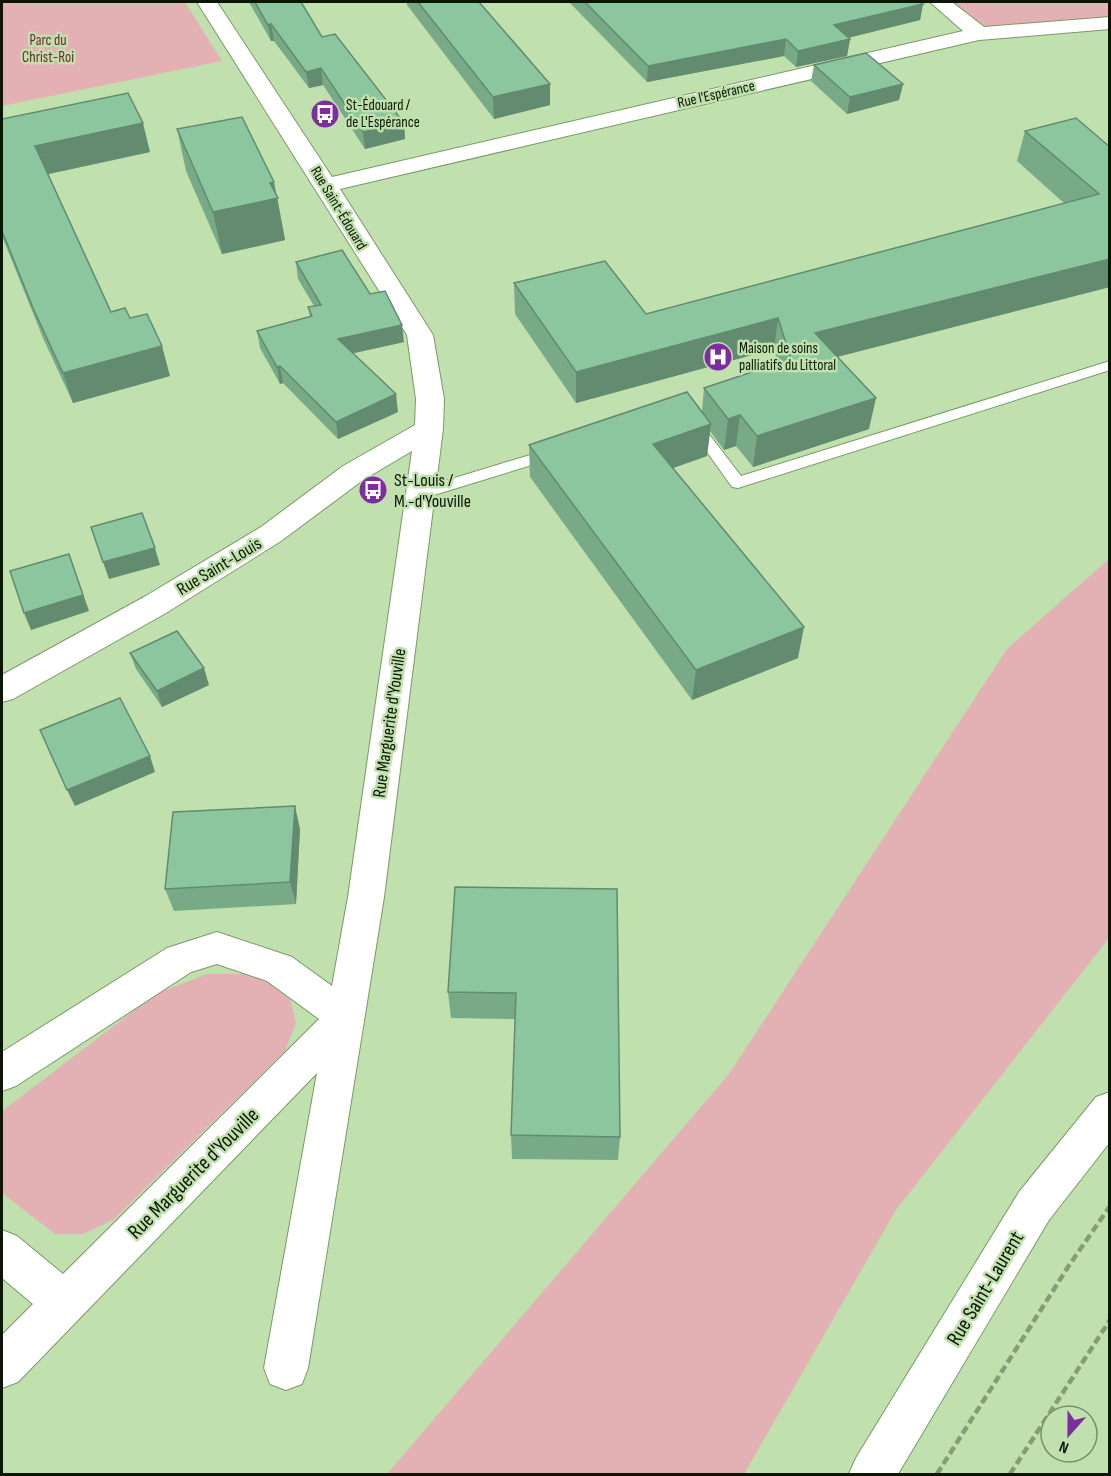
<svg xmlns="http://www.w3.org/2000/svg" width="1111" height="1476" font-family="'Sofia Sans Condensed',sans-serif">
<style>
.green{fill:#e3b1b4}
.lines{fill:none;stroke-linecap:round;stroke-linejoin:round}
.service-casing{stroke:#7b9969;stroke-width:2}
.minor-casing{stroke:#7b9969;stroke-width:2}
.tertiary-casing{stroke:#7b9969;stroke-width:2}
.path{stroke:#849d75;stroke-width:4.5;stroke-dasharray:8 4;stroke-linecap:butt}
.service{fill:#fff;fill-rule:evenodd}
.minor{fill:#fff;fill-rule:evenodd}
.tertiary{fill:#fff;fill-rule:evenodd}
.wall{fill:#78aa88}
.shaded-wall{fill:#628b6f}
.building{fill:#8cc69e;stroke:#628b6f;stroke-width:1.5}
.labels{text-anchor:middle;stroke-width:5;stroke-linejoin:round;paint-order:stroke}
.far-park-label{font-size:15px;fill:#742432;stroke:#c0e0ad}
.far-street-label{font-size:15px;fill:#0b1605;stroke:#c0e0ad}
.far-poi-label{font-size:15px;fill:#0b1605;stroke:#c0e0ad;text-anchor:start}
.poi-label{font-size:18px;fill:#0b1605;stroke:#c0e0ad;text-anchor:start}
.street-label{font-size:18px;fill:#0b1605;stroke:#c0e0ad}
.near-street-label{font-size:21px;fill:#0b1605;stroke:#c0e0ad}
</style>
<rect width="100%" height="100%" fill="#c0e0ad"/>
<g class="green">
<path d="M2 2H185L222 61 2 106Z"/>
<path d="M940 2H1109V23L979 34Z"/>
<path d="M1109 559V938L896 1210 744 1474H387L729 1074 1007 649Z"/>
<path d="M207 974H247L288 991 296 1023 285 1051 113 1220 83 1234H55L2 1193V1111L156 994Z"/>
</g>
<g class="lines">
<g class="service-casing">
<g id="service">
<path d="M1110 361V370L738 488 732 487 687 424 694 419 699 421 741 476Z"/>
<path d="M553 448 561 453 558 457 421 499 415 498 413 494 415 490Z"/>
</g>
</g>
<g class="minor-casing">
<path id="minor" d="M197 2H217L332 177 963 31 930 2H952L984 27 1110 17V29L979 40 340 189 433 335 444 399 443 429 384 897 308 1368 302 1384 286 1390 270 1384 264 1368 317 1073 18 1382 2 1388V1335L33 1304 2 1278V1230L17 1236 63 1274 319 1019 267 981 217 964 191 972 16 1086 2 1091V1052L167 948 217 932 292 957 332 986 348 897 412 451 363 480 281 541 166 613 13 699 2 702V675L144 597 261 527 343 466 415 425 416 399 407 335Z"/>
</g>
<g class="tertiary-casing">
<path id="tertiary" d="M1110 1092V1142L1049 1220 898 1474H849L856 1458 1019 1192 1096 1097Z"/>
</g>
<g class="path">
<path d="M937 1474 1068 1267 1110 1206"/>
<path d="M1010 1474 1110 1320"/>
</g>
<use href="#service" class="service"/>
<use href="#minor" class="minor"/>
<use href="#tertiary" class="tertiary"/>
</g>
<g class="wall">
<path d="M249 2H301L322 37 404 123 405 139 365 149 323 85 309 88 274 41H271Z"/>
<path d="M407 2H479L550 105 494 119 407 5Z"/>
<path d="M569 2H919L923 4 920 20 848 38 850 39 847 56 796 67 784 56 647 82Z"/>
<path d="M814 65 903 84 899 100 847 114 811 81Z"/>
<path d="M2 119 150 152 48 174 111 312 130 318 170 376 73 403 43 338 2 236Z"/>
<path d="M177 129 277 196 285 240 222 254 186 171Z"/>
<path d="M1025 131 1110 147V287L837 357 869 429 753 467 736 446 724 450 710 431 707 456 673 468 798 658 692 700 530 477 529 445 702 412 704 388 778 363 774 349 576 403 515 314 514 283 646 314 1064 203 1017 161Z"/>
<path d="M296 262 370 294 404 342 353 353 398 412 338 439 283 383 280 384 260 348 257 331 310 317 308 307 314 306 298 279Z"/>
<path d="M130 653 209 685 162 707 136 669Z"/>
<path d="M300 829 296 904 174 911 165 889Z"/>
<path d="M455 887 620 1137 618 1160 512 1159 511 1135 515 1019 451 1018 448 992Z"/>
</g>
<g class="shaded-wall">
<path d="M923 4 920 20 831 42 834 25Z"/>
<path d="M271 24 274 41H271L268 25Z"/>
<path d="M786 39 784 56 647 82 648 66Z"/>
<path d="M850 39 847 56 796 67 798 51Z"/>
<path d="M321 68 323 85 309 88 306 72Z"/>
<path d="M550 84V105L494 119 493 97Z"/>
<path d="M903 84 899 100 847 114 850 97Z"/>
<path d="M143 123 150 152 44 175 35 146Z"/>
<path d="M404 123 405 139 365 149 363 132Z"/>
<path d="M274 182 285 240 222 254 213 212 270 183Z"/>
<path d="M1110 255V287L809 364 815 333Z"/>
<path d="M778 318 774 349 576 403V372Z"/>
<path d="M402 325 404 342 341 356 338 339Z"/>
<path d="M162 346 170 376 73 403 63 373Z"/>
<path d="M280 366 283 383 280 384 277 367Z"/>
<path d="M396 394 398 412 338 439 336 422Z"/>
<path d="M876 398 869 429 753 467 757 436Z"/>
<path d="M740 415 736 446 724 450 728 419Z"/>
<path d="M711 424 707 456 650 476 653 444Z"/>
<path d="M155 548 160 565 109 579 103 562Z"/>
<path d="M69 554 89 611 31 630 24 613Z"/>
<path d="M804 627 798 658 692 700 696 670Z"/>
<path d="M204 668 209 685 162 707 157 691Z"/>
<path d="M150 756 155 772 75 806 67 790Z"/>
<path d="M295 806 300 829 296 904 290 882Z"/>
</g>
<g class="building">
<path d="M255 2H301L322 37 335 34 404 123 363 132 321 68 306 72 271 24 268 25Z"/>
<path d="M418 2H479L550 84 493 97Z"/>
<path d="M585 2H919L923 4 834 25 850 39 798 51 786 39 648 66Z"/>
<path d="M866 53 903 84 850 97 814 65Z"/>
<path d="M128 93 143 123 35 146 111 312 125 308 130 318 147 314 162 346 63 373 33 308 2 231V119Z"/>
<path d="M242 117 274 182 270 183 278 198 213 212 177 129Z"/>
<path d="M1076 118 1110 147V259L815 333 876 398 757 436 740 415 728 419 704 388 791 359 778 318 576 372 514 283 605 261 646 314 1099 194 1025 131Z"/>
<path d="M342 250 370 294 385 291 402 325 338 339 396 394 336 422 280 366 277 367 257 331 312 316 308 307 321 305 296 262Z"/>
<path d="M687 392 711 424 653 444 804 627 696 670 529 445Z"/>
<path d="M142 513 155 548 103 562 91 527Z"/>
<path d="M69 554 83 595 24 613 10 571Z"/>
<path d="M177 631 204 668 157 691 130 653Z"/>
<path d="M120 698 150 756 67 790 40 730Z"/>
<path d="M295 806 290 882 165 889 173 812Z"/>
<path d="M455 887 617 889 620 1137 511 1135 516 993 448 992Z"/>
</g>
<defs>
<g id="bus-disc" transform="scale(1.5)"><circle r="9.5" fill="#7c2d9e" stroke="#c0e0ad"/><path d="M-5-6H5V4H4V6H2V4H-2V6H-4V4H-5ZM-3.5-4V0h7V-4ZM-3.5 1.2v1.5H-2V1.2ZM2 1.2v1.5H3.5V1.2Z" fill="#fff"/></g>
<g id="hospital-disc" transform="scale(1.5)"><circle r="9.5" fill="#7c2d9e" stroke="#c0e0ad"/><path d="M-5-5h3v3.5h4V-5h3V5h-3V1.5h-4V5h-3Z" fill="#fff"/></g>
</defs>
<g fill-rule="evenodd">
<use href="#bus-disc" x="325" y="114"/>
<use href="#hospital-disc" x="718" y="357"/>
<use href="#bus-disc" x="373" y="490"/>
</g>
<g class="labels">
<g class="far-park-label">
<text x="48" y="45">Parc du<tspan x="48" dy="17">Christ-Roi</tspan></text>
</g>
<g class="far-street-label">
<text transform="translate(716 94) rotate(-13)" y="5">Rue l'Espérance</text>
<text transform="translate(339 208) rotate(59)" y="5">Rue Saint-Édouard</text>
</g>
<g class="far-poi-label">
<text x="346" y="110">St-Édouard /<tspan x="346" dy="17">de L'Espérance</tspan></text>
<text x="739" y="353">Maison de soins<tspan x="739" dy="17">palliatifs du Littoral</tspan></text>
</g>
<g class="poi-label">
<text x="394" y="486">St-Louis /<tspan x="394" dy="21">M.-d'Youville</tspan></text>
</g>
<g class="street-label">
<text transform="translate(219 566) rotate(-31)" y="6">Rue Saint-Louis</text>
<text transform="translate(389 723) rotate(-82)" y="6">Rue Marguerite d'Youville</text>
</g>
<g class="near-street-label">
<text transform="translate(193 1173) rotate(-45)" y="7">Rue Marguerite d'Youville</text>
<text transform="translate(985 1288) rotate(-59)" y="7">Rue Saint-Laurent</text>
</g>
</g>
<rect width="1111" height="1476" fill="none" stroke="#0b1605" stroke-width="6"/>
<g transform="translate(1069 1434) rotate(201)"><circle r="28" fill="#c0e0ad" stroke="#788f6a" stroke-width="1.5"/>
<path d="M0-4.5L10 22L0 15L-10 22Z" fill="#7c2d9e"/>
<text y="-9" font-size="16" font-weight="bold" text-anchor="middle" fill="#0b1605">N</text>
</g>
</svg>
